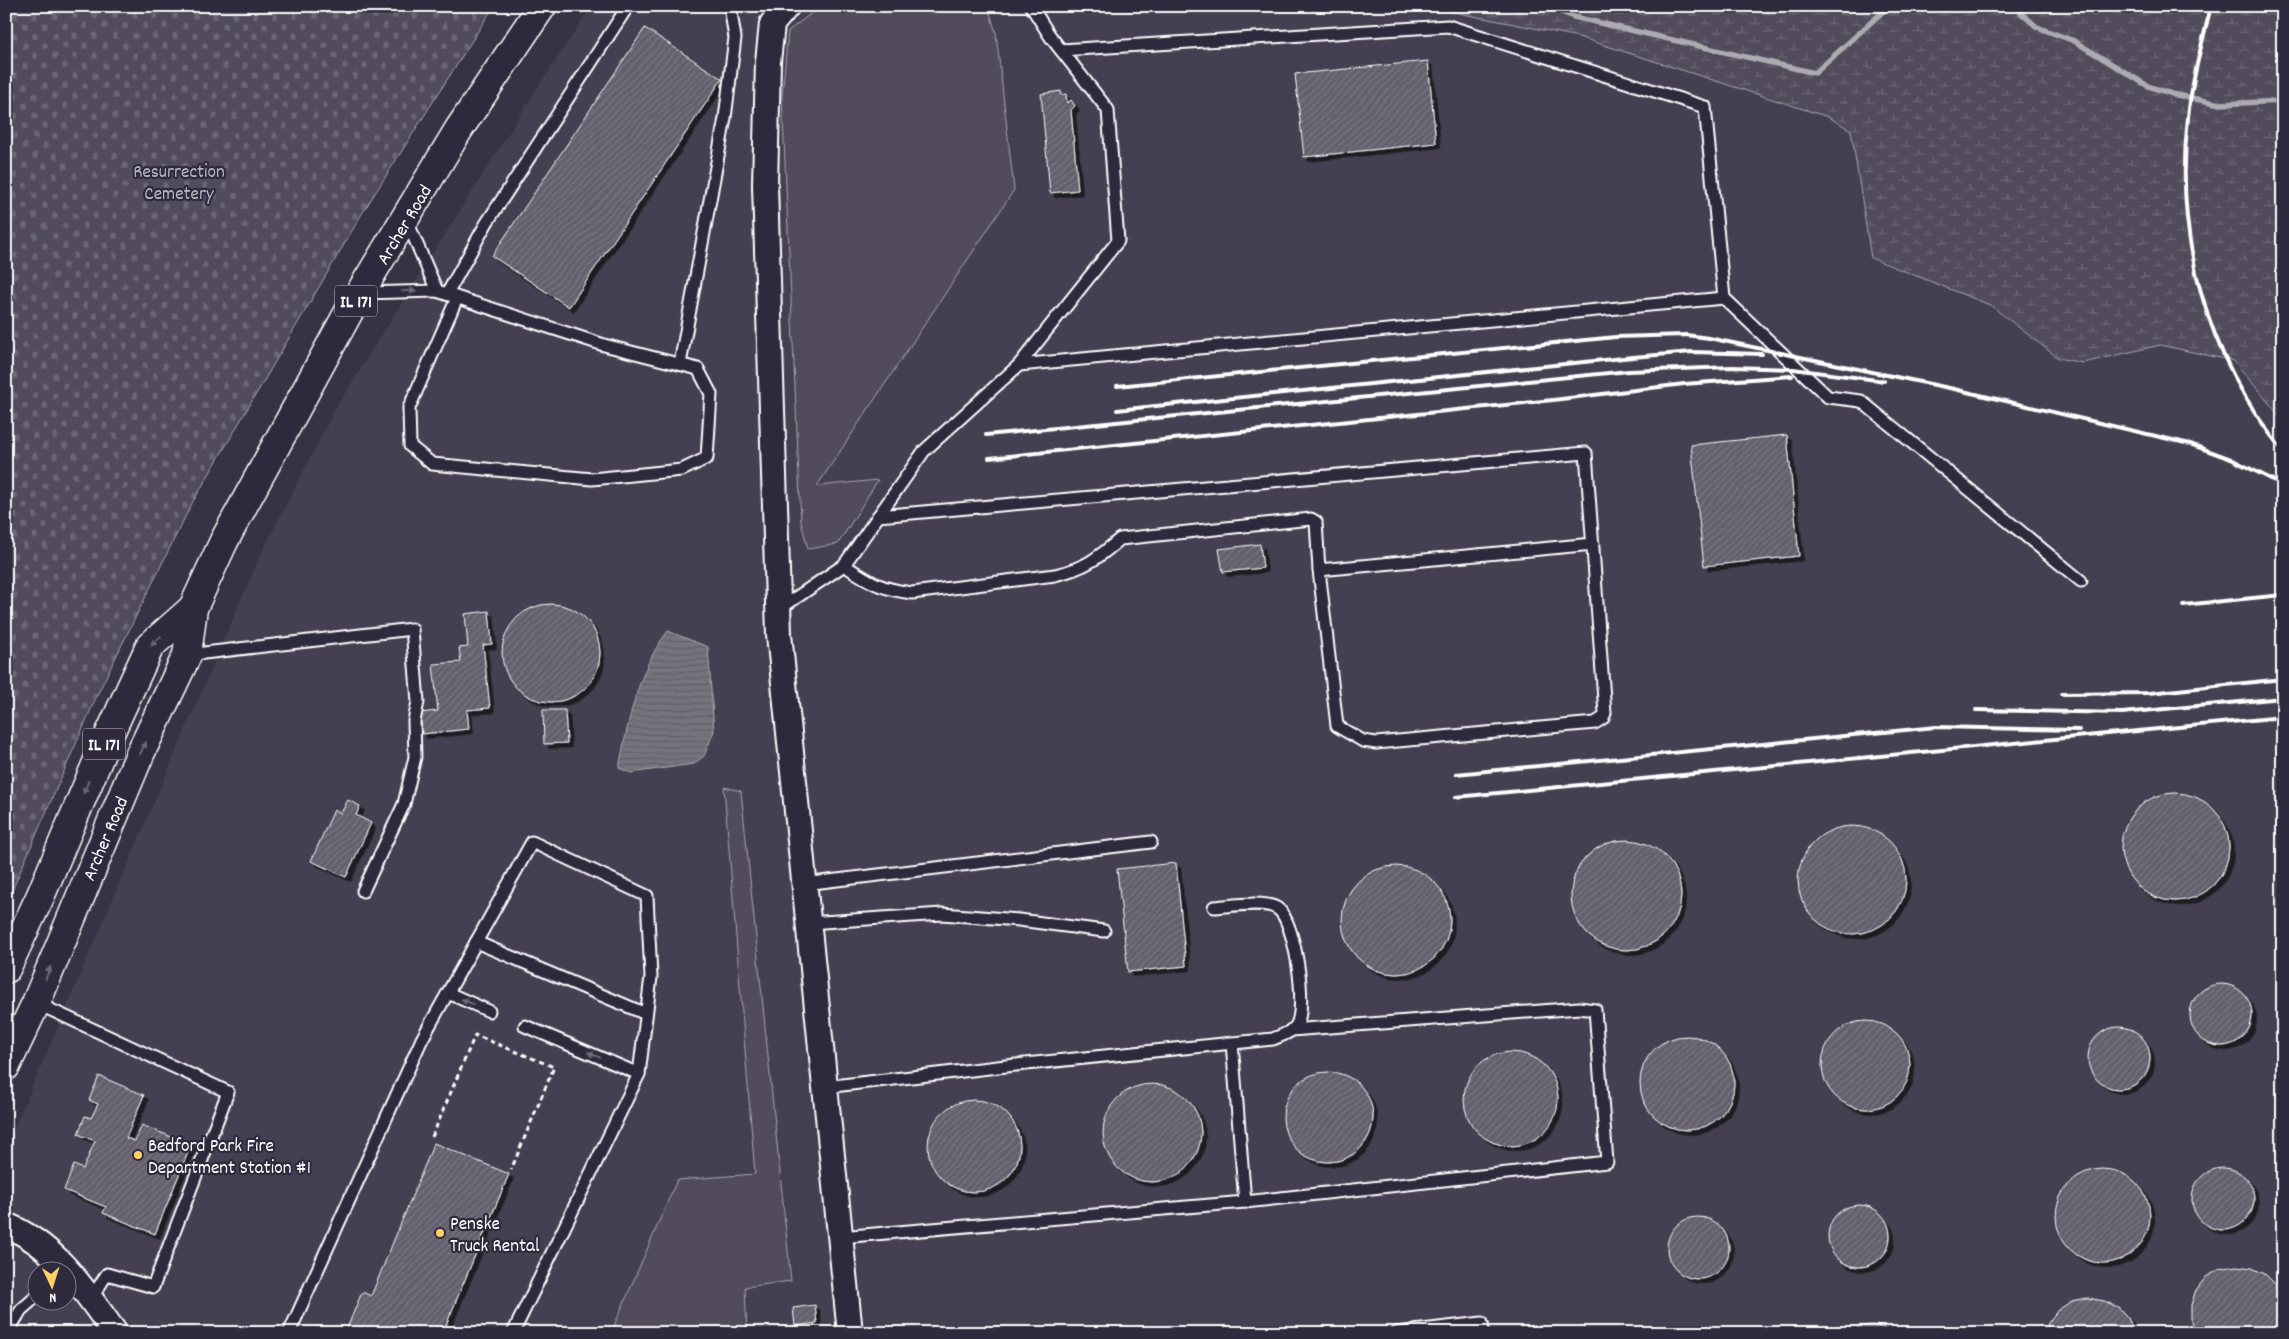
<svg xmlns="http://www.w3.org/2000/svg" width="2289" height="1339" font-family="Dekko,sans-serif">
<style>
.built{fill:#444051;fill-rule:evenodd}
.grass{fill:#514c5c;stroke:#a8a6ae}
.wetland{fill:url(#wetland-marsh);stroke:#a8a6ae}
.cemetery{fill:url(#cemetery-stones);stroke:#a8a6ae}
.water{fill:url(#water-rules);stroke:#adabb2}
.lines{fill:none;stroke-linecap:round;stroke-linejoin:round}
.stream{stroke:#adabb2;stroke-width:5.5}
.building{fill:url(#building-hatch);stroke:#fff;filter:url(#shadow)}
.service-casing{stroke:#fff;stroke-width:15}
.minor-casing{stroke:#fff;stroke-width:28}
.primary-casing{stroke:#fff;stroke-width:31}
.path{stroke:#fff;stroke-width:3;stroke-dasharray:5 4;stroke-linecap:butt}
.service{stroke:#2f2a3d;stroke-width:11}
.minor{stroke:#2f2a3d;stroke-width:24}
.primary{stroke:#2f2a3d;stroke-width:28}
.rail{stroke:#fff;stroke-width:4}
.oneway{fill:#6d6a77}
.poi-dot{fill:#ffd166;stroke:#2f2a3d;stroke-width:2}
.labels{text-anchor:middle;stroke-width:4.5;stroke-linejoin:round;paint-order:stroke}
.shield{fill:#2f2a3d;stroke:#c1bfc5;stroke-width:1}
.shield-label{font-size:18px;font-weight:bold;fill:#fff}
.park-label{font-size:19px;fill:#b9b7be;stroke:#2f2a3d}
.street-label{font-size:19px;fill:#fff;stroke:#2f2a3d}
.poi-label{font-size:19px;fill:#fff;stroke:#2f2a3d;text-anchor:start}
</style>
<defs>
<pattern id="wetland-marsh" width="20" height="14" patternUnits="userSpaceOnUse" patternTransform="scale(1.25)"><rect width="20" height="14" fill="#514c5c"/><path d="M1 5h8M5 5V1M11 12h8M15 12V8" fill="none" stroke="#6b6774"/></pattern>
<pattern id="cemetery-stones" width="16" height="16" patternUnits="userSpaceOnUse" patternTransform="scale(1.25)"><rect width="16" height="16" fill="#514c5c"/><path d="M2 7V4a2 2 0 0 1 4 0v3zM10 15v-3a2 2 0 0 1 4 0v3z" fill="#6b6774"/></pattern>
<pattern id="water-rules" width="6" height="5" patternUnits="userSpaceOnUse" patternTransform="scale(1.25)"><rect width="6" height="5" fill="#76737f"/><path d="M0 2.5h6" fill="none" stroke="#5f5e63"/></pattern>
<pattern id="building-hatch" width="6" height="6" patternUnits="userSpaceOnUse" patternTransform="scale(1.25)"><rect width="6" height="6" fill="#635f6d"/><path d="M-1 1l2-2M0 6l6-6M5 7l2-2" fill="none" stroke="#7a7783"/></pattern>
<filter id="shadow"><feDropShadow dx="4.5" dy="4.5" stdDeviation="0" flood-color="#0009"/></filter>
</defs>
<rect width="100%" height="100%" fill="#373345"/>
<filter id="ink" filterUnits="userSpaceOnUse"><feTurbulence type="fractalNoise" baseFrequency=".02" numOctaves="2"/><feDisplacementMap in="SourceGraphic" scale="10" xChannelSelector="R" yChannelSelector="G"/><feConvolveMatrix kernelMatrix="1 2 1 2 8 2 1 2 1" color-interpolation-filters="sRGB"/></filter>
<g filter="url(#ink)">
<path class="built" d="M592 6H2283V1333H6V1148L259 558 334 411 534 93ZM38 1272H68V1302H38Z"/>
<g class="grass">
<path d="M821 6H988L996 33 1014 190 817 486 878 480 838 544 808 549 801 522 782 96 788 31Z"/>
<path d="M724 787 741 791 791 1281 745 1287 747 1333H611L677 1180 755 1174Z"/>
</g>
<path class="wetland" d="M1423 6H2283V420L2234 361 2160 345 2083 363 2058 358 1990 305 1871 258 1851 130 1828 117 1579 37Z"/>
<path class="cemetery" d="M6 6H494L363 212 191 505 99 691 6 904Z"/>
<path class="water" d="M668 631 708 647 714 731 704 756 694 764 631 773 619 768C628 722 638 669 668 631Z"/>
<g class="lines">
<g class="stream">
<path d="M1546 6 1574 17 1815 73 1889 6"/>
<path d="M2017 6 2022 14 2037 27 2074 41 2148 86 2172 94 2220 104 2283 101"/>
</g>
</g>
<g class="building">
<path d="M645 28 722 79 569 307 492 256Z"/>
<path d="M1428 61 1436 143 1304 157 1295 74Z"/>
<path d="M1061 91V95L1066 94 1067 103 1071 100 1075 106 1071 110 1078 190 1050 193 1041 94Z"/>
<path d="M1787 435 1799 556 1704 566 1691 445Z"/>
<path d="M1260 544 1263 568 1223 572 1219 549Z"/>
<circle cx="551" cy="653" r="49"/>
<path d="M489 611 492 644 483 645 490 708 467 710 469 729 422 734 420 713 438 711 433 664 461 662 459 648 468 647 465 614Z"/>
<path d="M543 710H565L567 743 544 744Z"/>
<circle cx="2175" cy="847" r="54"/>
<path d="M348 800 360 806 356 815 371 823 346 877 311 861 334 810 341 813Z"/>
<circle cx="1852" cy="880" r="54"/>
<circle cx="1626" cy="895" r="55"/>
<path d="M1176 863 1186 966 1128 972 1117 869Z"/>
<circle cx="1396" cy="920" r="54"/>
<circle cx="2221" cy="1015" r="31"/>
<circle cx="1866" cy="1065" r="44"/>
<circle cx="2119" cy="1058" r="31"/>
<circle cx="1687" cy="1083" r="47"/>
<circle cx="1511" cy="1099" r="47"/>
<circle cx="1328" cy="1117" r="45"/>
<path d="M99 1076 144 1095 126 1138 135 1141 142 1125 191 1145 155 1234 103 1213 106 1207 64 1190 74 1165 83 1169 95 1141 78 1134 85 1116 91 1118 98 1104 89 1100Z"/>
<circle cx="1152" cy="1133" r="49"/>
<circle cx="974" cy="1146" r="46"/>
<path d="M434 1143 509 1174 446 1325 448 1326 446 1333H345L362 1292 371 1296Z"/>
<circle cx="2223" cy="1199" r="31"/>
<circle cx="2103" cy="1216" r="47"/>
<circle cx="1859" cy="1236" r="31"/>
<circle cx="1698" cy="1248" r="31"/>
<path d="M2236 1266 2252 1268 2265 1274 2276 1285 2283 1299V1326L2280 1333H2195L2191 1321V1305L2196 1290 2206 1277 2220 1269Z"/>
<path d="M2088 1298 2104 1301 2118 1307 2128 1318 2135 1333H2045L2048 1323 2058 1310 2072 1301Z"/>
<path d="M815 1305 817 1323 795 1326 793 1308Z"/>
<path d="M1872 1325 1882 1327 1891 1333H1850L1861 1326Z"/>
</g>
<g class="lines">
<g class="service-casing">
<g id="service">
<path d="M1061 50 1448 26 1705 107 1724 298 1828 397 1861 401 2081 581"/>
<path d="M437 291 604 345 698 369 711 394 707 458 682 470 592 479 432 464 410 446 409 408 457 298"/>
<path d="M362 293 437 291 407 221"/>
<path d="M447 294 486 224 628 6"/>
<path d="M680 364 725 118 735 38 730 6"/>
<path d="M1019 365 1724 298"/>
<path d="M878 516 1586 453 1605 713 1603 718 1595 723 1376 743 1363 741 1337 726 1319 570 1593 544"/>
<path d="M844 565C870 582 880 589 912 593L1055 575C1085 568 1097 559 1120 539L1311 519 1316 522 1319 570"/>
<path d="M778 610 844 565 924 451 1019 365 1118 241 1108 110 1050 36 1031 6"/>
<path d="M187 655 412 629 418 702 414 721 415 757 404 804 363 891"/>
<path d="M804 884 1151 842"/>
<path d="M808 923 942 914 1019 920 1104 931"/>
<path d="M476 942 646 1014"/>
<path d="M448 993 489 1011"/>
<path d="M36 1003 228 1092 153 1287 107 1274 91 1299"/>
<path d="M525 1026 639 1074"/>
<path d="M825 1087 1006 1066 1273 1039C1280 1036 1291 1033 1296 1026 1308 1008 1295 921 1278 909 1266 900 1230 906 1214 907"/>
<path d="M1245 1202 1607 1162 1595 1010 1579 1008 1291 1030"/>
<path d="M840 1237 1245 1202 1232 1043"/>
<path d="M7 1333 21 1310 38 1295"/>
<path d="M289 1333 422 1039 532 842 647 896 651 977 639 1074 513 1333"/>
<path d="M1396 1333 1482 1323 1483 1333"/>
</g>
</g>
<g class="minor-casing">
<g id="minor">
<path d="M787 6 772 24 768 62 765 185 779 634 850 1333"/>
<path d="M6 1225C57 1246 84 1290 115 1333"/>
</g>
</g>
<g class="primary-casing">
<g id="primary">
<path d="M6 969 40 897 104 746 150 646 193 608"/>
<path d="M6 1066 36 1003 140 754 187 655 193 608 224 541 352 306 459 129 542 6"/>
</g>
</g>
<path class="path" d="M432 1137 475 1035 554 1067 511 1170"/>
<use href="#service" class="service"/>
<use href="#minor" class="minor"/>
<use href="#primary" class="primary"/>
<g class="rail">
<path d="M2211 6C2202 43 2192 80 2188 117 2174 238 2206 356 2283 451"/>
<path d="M1117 386 1616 337 1686 335 1709 338 1954 389 2190 444 2231 459 2283 485"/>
<path d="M1117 410 1633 357 1692 352 1762 354"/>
<path d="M986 435 1629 371 1732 367 1793 369 1884 381"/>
<path d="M989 458 1553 400 1684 384 1792 376"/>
<path d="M2183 605 2283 595"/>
<path d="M2061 694 2149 693 2283 679"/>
<path d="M1976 710 2122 713 2283 698"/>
<path d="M1456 774 1936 727 2079 730"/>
<path d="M1456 797 2283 717"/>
</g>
</g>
<defs><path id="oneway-solid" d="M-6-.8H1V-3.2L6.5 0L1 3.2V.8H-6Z" transform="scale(1.25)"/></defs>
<g class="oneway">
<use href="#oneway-solid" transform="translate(409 291) rotate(-1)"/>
<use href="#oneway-solid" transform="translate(156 641) rotate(137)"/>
<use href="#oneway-solid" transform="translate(143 748) rotate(-65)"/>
<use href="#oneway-solid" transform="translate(86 787) rotate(113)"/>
<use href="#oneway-solid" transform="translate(48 973) rotate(-68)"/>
<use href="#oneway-solid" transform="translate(468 1002) rotate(-157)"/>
<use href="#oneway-solid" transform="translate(594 1055) rotate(-157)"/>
</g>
</g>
<g class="poi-dot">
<circle cx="138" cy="1155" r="5"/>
<circle cx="440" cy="1233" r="5"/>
</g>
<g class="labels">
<g class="shield">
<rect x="335" y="285.5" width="42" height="31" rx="4"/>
<rect x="83" y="728.5" width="42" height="31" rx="4"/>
</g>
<g class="shield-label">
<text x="356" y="307">IL 171</text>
<text x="104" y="750">IL 171</text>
</g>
<g class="park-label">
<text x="179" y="177">Resurrection<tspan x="179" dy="22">Cemetery</tspan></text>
</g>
<g class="street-label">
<text transform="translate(403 224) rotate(-59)" y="7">Archer Road</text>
<text transform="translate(104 838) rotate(-67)" y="7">Archer Road</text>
</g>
<g class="poi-label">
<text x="148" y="1151">Bedford Park Fire<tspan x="148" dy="22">Department Station #1</tspan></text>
<text x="450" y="1229">Penske<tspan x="450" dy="22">Truck Rental</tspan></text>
</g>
</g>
<rect width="2289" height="1339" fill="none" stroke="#2f2a3d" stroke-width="25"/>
<rect x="12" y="12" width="2264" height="1314" fill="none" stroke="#fff" stroke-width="2" filter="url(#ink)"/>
<g transform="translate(52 1286) rotate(176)"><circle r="24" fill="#2f2a3d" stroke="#827f8b"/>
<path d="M0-4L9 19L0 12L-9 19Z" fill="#ffd166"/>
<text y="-8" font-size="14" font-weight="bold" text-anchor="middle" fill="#ffffff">N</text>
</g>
</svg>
